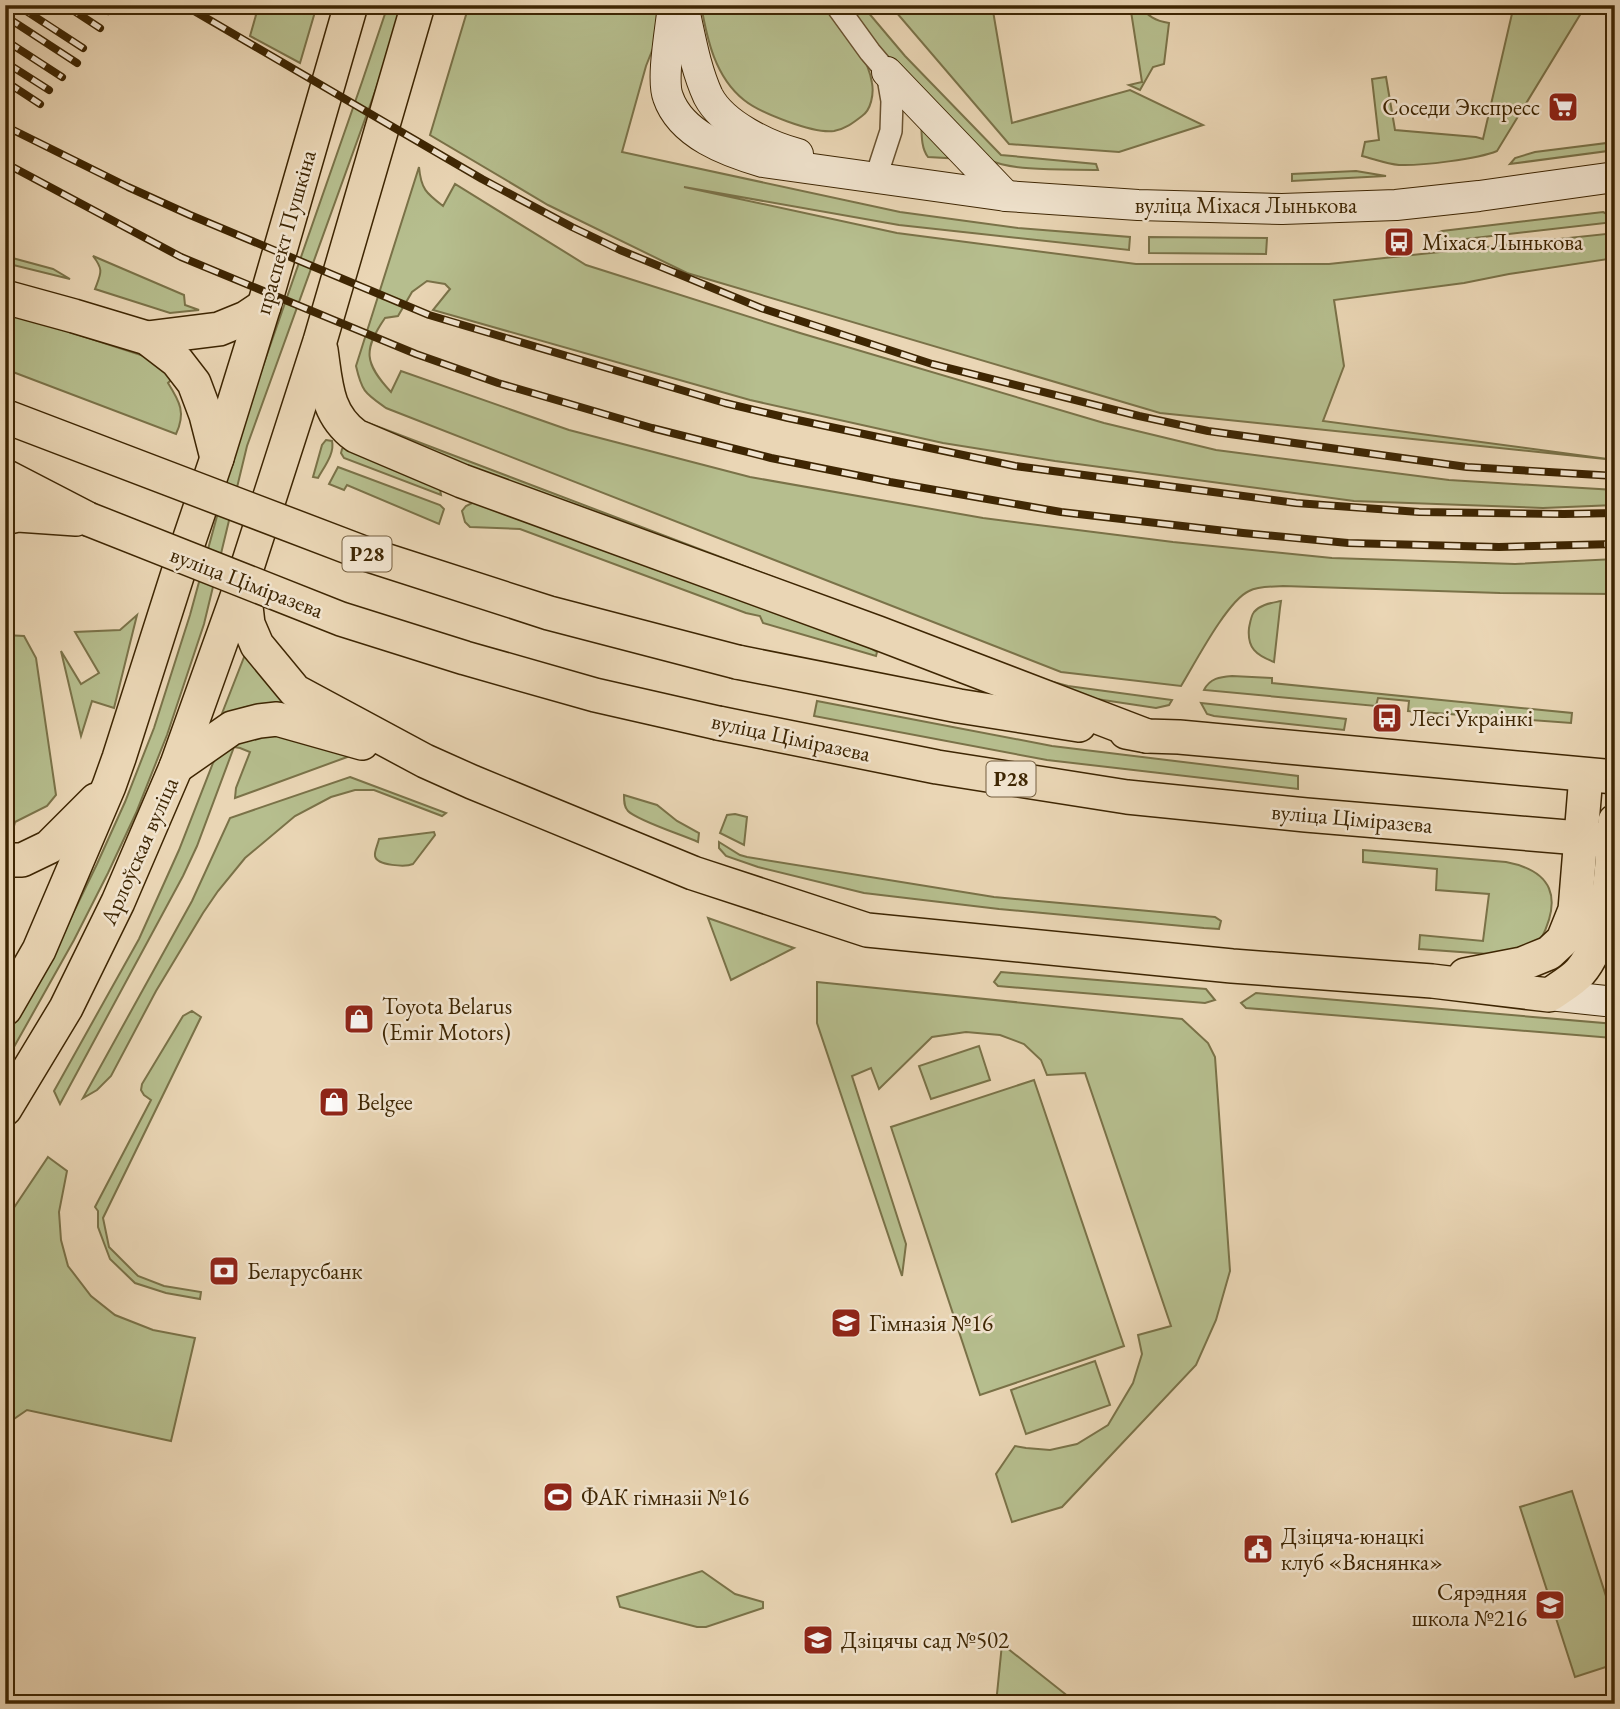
<svg xmlns="http://www.w3.org/2000/svg" width="1620" height="1709" font-family="'EB Garamond',serif">
<style>
.green{fill:#b6be8e;stroke:#7a7248;stroke-width:2}
.lines{fill:none;stroke-linecap:round;stroke-linejoin:round}
.street-casing{stroke:#695230;stroke-width:24}
.secondary-casing{stroke:#3e2603;stroke-width:32}
.primary-casing{stroke:#3e2603;stroke-width:36}
.street{stroke:#f1e4cf;stroke-width:21}
.secondary{stroke:#f1e4cf;stroke-width:30}
.primary{stroke:#ead6b5;stroke-width:33}
.rail-casing{stroke:#3e2603;stroke-width:8}
.rail{stroke:#f1e4cf;stroke-width:5;stroke-dasharray:16;stroke-linecap:butt}
.primary-bridge-casing{stroke:#3e2603;stroke-width:36;stroke-linecap:butt}
.primary-bridge{stroke:#ead6b5;stroke-width:33}
.labels{text-anchor:middle;stroke-width:5;stroke-linejoin:round;paint-order:stroke}
.shield{fill:#f1e4cf;stroke:#745f40;stroke-width:2}
.shield-label{font-size:21px;font-weight:bold;fill:#3e2603}
.poi-label{font-size:23px;fill:#3e2603;stroke:#f1e4cf;text-anchor:start}
.street-label{font-size:23px;fill:#3e2603;stroke:#f1e4cf}
</style>
<rect width="100%" height="100%" fill="#ead6b5"/>
<filter id="stains"><feTurbulence type="fractalNoise" baseFrequency=".00286" numOctaves="4"/><feColorMatrix values="0 0 0 0 .2 0 0 0 0 .09 0 0 0 0 .02 0 0 0 .5 -.17"/></filter>
<radialGradient id="worn" r=".72"><stop offset=".6" stop-color="#630" stop-opacity="0"/><stop offset="1" stop-color="#630" stop-opacity=".3"/></radialGradient>
<g class="green">
<path d="M240 5H317L300 63 250 36 256 15Z"/>
<path d="M388 5H403L377 86 247 446 204 624 167 735 136 813 108 873 74 940 5 1063V1035L64 932 97 864 125 802 154 728 190 615 240 432 362 82Z"/>
<path d="M469 5H661V28L646 66 622 152 900 212 1018 228 1130 237 1129 250 899 225 684 187 897 233 1136 264H1329L1615 233V258L1509 274 1464 283 1334 300 1344 366 1323 421 1615 460 1160 413 687 273 548 205 430 135Z"/>
<path d="M701 5H827C843 27 868 55 872 83 874 94 871 110 862 116 853 123 845 129 834 131 814 134 760 113 744 100 715 77 707 39 701 5Z"/>
<path d="M842 5H862L905 56 1001 155 1096 164 1098 170C1068 169 1016 172 989 160L862 32Z"/>
<path d="M890 5H992L1012 123 1130 90 1203 125 1119 152 1009 144Z"/>
<path d="M1130 5H1139C1148 16 1155 21 1169 23L1164 64 1153 67 1140 90 1129 85 1142 82Z"/>
<path d="M1514 5H1586L1497 151C1478 159 1420 166 1399 165 1387 164 1374 159 1362 156L1365 142 1379 140 1372 79 1386 77 1395 130 1476 137 1483 139Z"/>
<path d="M921 117 964 159 928 157C920 147 922 130 921 117Z"/>
<path d="M1615 142V150L1510 164 1515 158 1535 152Z"/>
<path d="M419 167C421 189 426 193 443 206L455 184 586 265 800 333 1104 423 1216 450 1449 480 1615 490V505L1543 508 1354 501 1055 461 943 443 750 400 433 310 450 289 445 284 427 281 412 292 398 316 385 318C363 350 364 363 391 392L401 371 569 430 750 477 983 518 1173 542 1332 558 1515 564 1615 559V594L1500 593 1283 586C1272 587 1259 586 1249 591 1227 601 1195 663 1181 686L1061 672 386 408C365 393 362 392 356 366Z"/>
<path d="M1356 171 1386 176 1292 181V174Z"/>
<path d="M1603 212 1609 215 1614 222 1440 242 1437 237V233L1442 231Z"/>
<path d="M1149 237 1267 238 1266 254 1149 253Z"/>
<path d="M5 256 53 269 70 279 5 263Z"/>
<path d="M93 256 184 295 185 305 199 310 170 313 95 289C101 273 104 270 93 256Z"/>
<path d="M5 311 144 356 176 375 168 383C180 402 186 413 176 434L5 369Z"/>
<path d="M363 421 865 612 1027 675 1068 686 1172 700 1169 705 1156 708 1070 695 372 431Z"/>
<path d="M326 440 332 441C335 453 324 467 318 478L313 477 322 445Z"/>
<path d="M345 447 440 489 441 495 344 458 341 453 342 449Z"/>
<path d="M338 467 440 505 444 509 439 524 347 485 344 490 329 484Z"/>
<path d="M476 501 851 637 877 652 876 656 763 623 760 616 746 613 520 529 470 527 465 522 462 511 466 506Z"/>
<path d="M1281 601 1280 608 1274 662C1256 655 1247 648 1249 628 1250 623 1251 616 1254 612 1261 604 1272 603 1281 601Z"/>
<path d="M137 615 114 708 92 701 81 736 61 651 81 684 99 673 75 632 120 630Z"/>
<path d="M5 635 24 636 36 658 56 795 47 806 15 822 12 834 5 837Z"/>
<path d="M248 647 314 715 268 704 246 707 221 716Z"/>
<path d="M1232 676 1272 678V683L1572 713 1571 723 1408 711 1409 701 1378 698 1376 706 1204 690C1210 678 1220 677 1232 676Z"/>
<path d="M817 701 1052 746 1298 776V789L1047 760 814 716Z"/>
<path d="M1201 703 1346 719 1344 730 1214 716 1207 714Z"/>
<path d="M258 727 350 756 235 798 236 788 250 752 240 748 234 747 197 846 183 876 60 1104 54 1091 139 939 179 850 213 763 222 749Z"/>
<path d="M350 777 446 813 442 816 374 790H355L331 797 295 816 245 858 218 891 203 913 156 991 111 1076 97 1090 83 1098 192 901 230 818Z"/>
<path d="M624 795 657 805 677 821 699 833 698 842C683 835 638 821 628 811 624 807 624 801 624 795Z"/>
<path d="M735 814 747 817 744 845 720 833 727 815Z"/>
<path d="M434 832 435 835 413 864C406 867 377 866 375 856 374 852 378 844 379 839Z"/>
<path d="M719 842 740 855 747 857 994 897 1215 917 1221 921 1219 929 1204 928 999 909 864 893 758 867 726 856 719 848Z"/>
<path d="M1363 850 1506 862C1553 871 1562 898 1541 939L1502 955 1419 949 1420 935 1483 941 1489 894 1436 890 1437 869 1363 862Z"/>
<path d="M708 918 794 948 731 980Z"/>
<path d="M1001 972 1206 989 1215 1000 1205 1003 998 986 994 982Z"/>
<path d="M817 982 1182 1019 1208 1043 1215 1057 1230 1271 1216 1320 1196 1365 1062 1507 1012 1522 996 1474 1015 1446 1026 1448 1050 1450 1077 1444 1108 1425 1133 1383 1142 1354 1138 1335 1171 1326 1085 1073 1047 1075 1041 1060 1024 1044 1000 1035 966 1032 932 1037 879 1089 871 1068 852 1076 906 1244 902 1276 817 1023Z"/>
<path d="M1256 993 1615 1024V1037L1613 1038 1246 1008 1241 1003Z"/>
<path d="M192 1011 201 1017 103 1218 109 1247 138 1276 164 1286 201 1292 200 1299 166 1293 135 1283 110 1259 98 1227V1211L95 1207 151 1100 144 1095 141 1090 142 1084 183 1016Z"/>
<path d="M979 1046 990 1080 931 1099 919 1066Z"/>
<path d="M1034 1080 1124 1346 980 1395 891 1127Z"/>
<path d="M48 1157 67 1171 59 1212 61 1240 68 1266 91 1296 115 1315 153 1330 195 1338 171 1441 27 1410 5 1425V1221Z"/>
<path d="M1095 1361 1110 1405 1026 1434 1011 1390Z"/>
<path d="M1572 1491 1615 1624V1664L1575 1677 1520 1507Z"/>
<path d="M702 1571 735 1594 763 1602V1608L706 1627H697L620 1607 617 1597Z"/>
<path d="M1002 1644 1069 1697 1056 1704H996Z"/>
</g>
<g class="lines">
<g class="street-casing">
<path id="street" d="M836 5 870 52 887 72 892 101 891 131 876 177"/>
</g>
<g class="secondary-casing">
<g id="secondary">
<path d="M673 5C671 27 661 79 668 97 681 135 728 152 763 162L1006 196 1138 205 1282 209 1396 205 1479 196 1615 177"/>
<path d="M683 5C690 35 695 68 708 96 723 125 768 146 798 154"/>
<path d="M887 72 1006 196"/>
<path d="M1549 995 1615 1002"/>
</g>
</g>
<g class="primary-casing">
<g id="primary">
<path d="M5 297 74 316 147 338 177 361 194 383 206 415 217 458"/>
<path d="M147 338 219 329 246 318 264 306"/>
<path d="M321 350C326 384 326 414 356 436L462 481 878 633 1147 736"/>
<path d="M5 476 88 519"/>
<path d="M5 518 18 515 76 519"/>
<path d="M243 580 248 624 257 645 295 691 425 761 472 782 693 873 867 930 1232 966 1432 981 1549 995C1559 988 1572 981 1580 972 1610 937 1612 866 1615 821"/>
<path d="M737 662 959 706 1079 725"/>
<path d="M718 723 937 767 1127 797 1306 815 1615 841"/>
<path d="M1126 732 1147 736 1179 737 1615 777"/>
<path d="M176 767 232 728 259 721 277 719 362 743"/>
<path d="M5 860H22L49 847 96 800"/>
<path d="M1465 975 1522 964 1549 953 1563 940 1575 910 1586 775"/>
<path d="M5 1009 39 950 109 786 119 758 179 570 217 458 264 306 351 5"/>
<path d="M5 1109 66 1008 118 902 176 767 243 580 320 341 418 5"/>
</g>
</g>
<use href="#street" class="street"/>
<use href="#secondary" class="secondary"/>
<use href="#primary" class="primary"/>
<g class="rail-casing">
<g id="rail">
<path d="M17 5 83 48"/>
<path d="M65 5 100 28"/>
<path d="M99 5 108 11"/>
<path d="M184 5 482 179 572 227 620 250 761 308 816 326 932 364 1139 416 1208 431 1467 467 1615 476"/>
<path d="M5 16 77 63"/>
<path d="M5 40 62 77"/>
<path d="M5 62 49 90"/>
<path d="M5 81 40 104"/>
<path d="M5 126 128 187 190 215 429 315 725 403 788 418 1015 466 1296 503 1419 512 1564 514 1615 513"/>
<path d="M5 163 181 257 416 354 498 383 652 428 771 458 890 482 1061 512 1243 533 1348 543 1499 547 1615 544"/>
</g>
</g>
<use href="#rail" class="rail"/>
<g class="primary-bridge-casing">
<g id="primary-bridge">
<path d="M7 417 369 555 549 613 737 662"/>
<path d="M88 519 341 619 465 658 595 695 718 723"/>
</g>
</g>
<use href="#primary-bridge" class="primary-bridge"/>
</g>
<defs>
<g id="supermarket-square" transform="scale(1.575)"><rect x="-9" y="-9" width="18" height="18" rx="4" fill="#8f2418" stroke="#f1e4cf"/><path d="M-6-5.5h2.5l.6 2H6L4.5 2H-2.5L-4.4-4H-6ZM-1.5 3.2a1.3 1.3 0 1 0 .1 0ZM3 3.2a1.3 1.3 0 1 0 .1 0Z" fill="#fff"/></g>
<g id="bus-square" transform="scale(1.575)"><rect x="-9" y="-9" width="18" height="18" rx="4" fill="#8f2418" stroke="#f1e4cf"/><path d="M-5-6H5V4H4V6H2V4H-2V6H-4V4H-5ZM-3.5-4V0h7V-4ZM-3.5 1.2v1.5H-2V1.2ZM2 1.2v1.5H3.5V1.2Z" fill="#fff"/></g>
<g id="shop-square" transform="scale(1.575)"><rect x="-9" y="-9" width="18" height="18" rx="4" fill="#8f2418" stroke="#f1e4cf"/><path d="M-5-2.5h2.3a2.7 3.5 0 0 1 5.4 0H5L5.5 6h-11ZM-1.5-2.5h3a1.5 2.3 0 0 0-3 0Z" fill="#fff"/></g>
<g id="bank-square" transform="scale(1.575)"><rect x="-9" y="-9" width="18" height="18" rx="4" fill="#8f2418" stroke="#f1e4cf"/><path d="M-6-4H6V4H-6ZM0-2.3a2.3 2.3 0 1 0 0 4.6a2.3 2.3 0 1 0 0-4.6Z" fill="#fff"/></g>
<g id="school-square" transform="scale(1.575)"><rect x="-9" y="-9" width="18" height="18" rx="4" fill="#8f2418" stroke="#f1e4cf"/><path d="M0-5L7-2L0 1L-7-2ZM-4 1L0 2.5L4 1V4Q0 6-4 4Z" fill="#fff"/></g>
<g id="stadium-square" transform="scale(1.575)"><rect x="-9" y="-9" width="18" height="18" rx="4" fill="#8f2418" stroke="#f1e4cf"/><path d="M0-5a6.5 5 0 1 0 0 10a6.5 5 0 1 0 0-10ZM-3.5-1.8h7v3.6h-7Z" fill="#fff"/></g>
<g id="civic-square" transform="scale(1.575)"><rect x="-9" y="-9" width="18" height="18" rx="4" fill="#8f2418" stroke="#f1e4cf"/><path d="M-.6-6.5H3V-4.5H.6V-3L4-1V1h2V6H-6V1h2V-1L-.6-3ZM-1.2 2.5V6h2.4V2.5Z" fill="#fff"/></g>
</defs>
<g fill-rule="evenodd">
<use href="#supermarket-square" x="1563" y="107"/>
<use href="#bus-square" x="1399" y="242"/>
<use href="#bus-square" x="1387" y="718"/>
<use href="#shop-square" x="359" y="1019"/>
<use href="#shop-square" x="334" y="1102"/>
<use href="#bank-square" x="224" y="1271"/>
<use href="#school-square" x="846" y="1323"/>
<use href="#stadium-square" x="558" y="1497"/>
<use href="#civic-square" x="1258" y="1549"/>
<use href="#school-square" x="1550" y="1605"/>
<use href="#school-square" x="818" y="1640"/>
</g>
<g class="labels">
<g class="shield">
<rect x="342.5" y="536.5" width="49" height="35" rx="5"/>
<rect x="986.5" y="761.5" width="49" height="35" rx="5"/>
</g>
<g class="shield-label">
<text x="367" y="561">Р28</text>
<text x="1011" y="786">Р28</text>
</g>
<g class="poi-label">
<text x="1540" y="115" text-anchor="end">Соседи Экспресс</text>
<text x="1422" y="250">Міхася Лынькова</text>
<text x="1410" y="726">Лесі Украінкі</text>
<text x="382" y="1014">Toyota Belarus<tspan x="382" dy="26">(Emir Motors)</tspan></text>
<text x="357" y="1110">Belgee</text>
<text x="247" y="1279">Беларусбанк</text>
<text x="869" y="1331">Гімназія №16</text>
<text x="581" y="1505">ФАК гімназіі №16</text>
<text x="1281" y="1544">Дзіцяча-юнацкі<tspan x="1281" dy="26">клуб «Вяснянка»</tspan></text>
<text x="1527" y="1600" text-anchor="end">Сярэдняя<tspan x="1527" dy="26">школа №216</tspan></text>
<text x="841" y="1648">Дзіцячы сад №502</text>
</g>
<g class="street-label">
<text x="1246" y="213">вуліца Міхася Лынькова</text>
<text transform="translate(285 232) rotate(-74)" y="8">праспект Пушкіна</text>
<text transform="translate(247 582) rotate(21)" y="8">вуліца Ціміразева</text>
<text transform="translate(791 737) rotate(12)" y="8">вуліца Ціміразева</text>
<text transform="translate(1352 818) rotate(5)" y="8">вуліца Ціміразева</text>
<text transform="translate(139 851) rotate(-66)" y="8">Арлоўская вуліца</text>
</g>
</g>
<rect width="1620" height="1709" fill="none" stroke="#ead6b5" stroke-width="28"/>
<rect x="7" y="7" width="1606" height="1695" fill="none" stroke="#3e2603" stroke-width="3.5"/>
<rect x="14" y="14" width="1592" height="1681" fill="none" stroke="#3e2603" stroke-width="2"/>
<rect width="100%" height="100%" filter="url(#stains)"/>
<rect width="100%" height="100%" fill="url(#worn)"/>
</svg>
